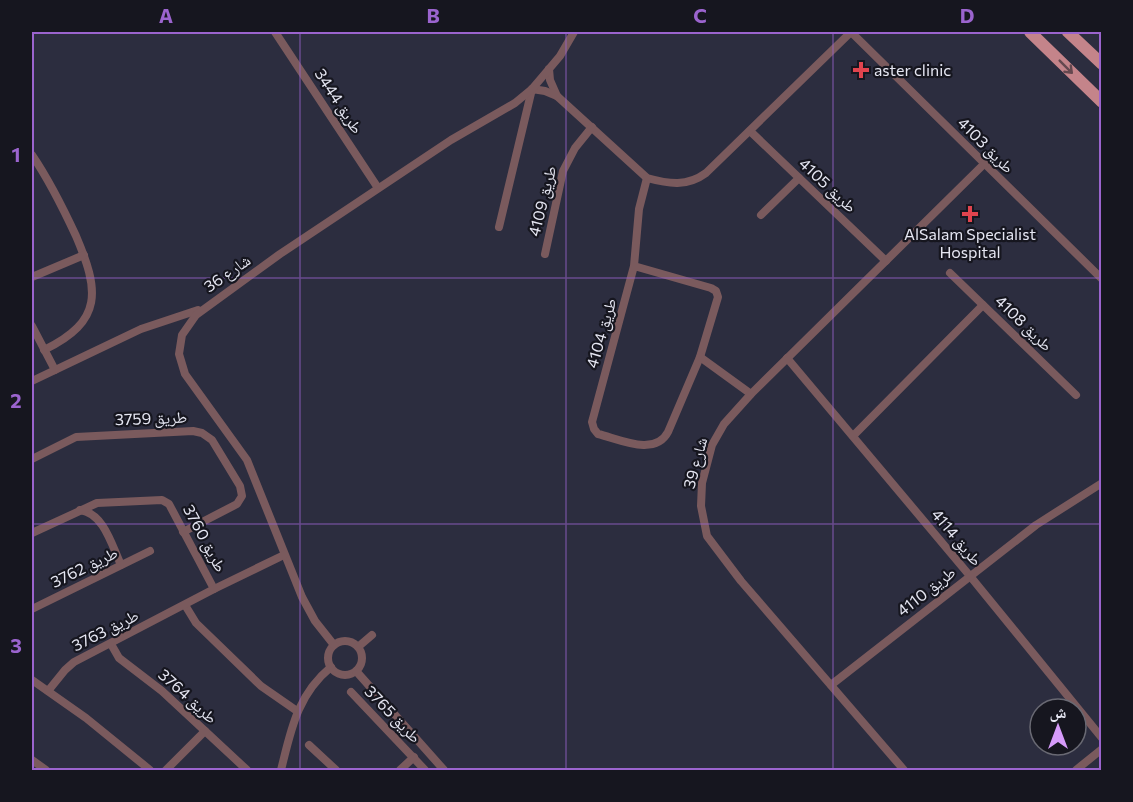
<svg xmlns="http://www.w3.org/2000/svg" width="1133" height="802" font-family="Commissioner,'Noto Naskh Arabic',sans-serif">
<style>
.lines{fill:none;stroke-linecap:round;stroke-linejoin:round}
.street{stroke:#7a5a5d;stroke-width:8}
.primary{stroke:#c4848a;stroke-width:12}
.oneway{stroke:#64484f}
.grid{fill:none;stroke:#9b64ce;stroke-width:1.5;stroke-opacity:0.55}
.health-dot{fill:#e0444e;stroke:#16161f;stroke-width:2}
.labels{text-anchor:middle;stroke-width:4.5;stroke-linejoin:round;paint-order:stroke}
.poi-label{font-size:16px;fill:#e5e6f2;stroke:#16161f;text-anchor:start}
.street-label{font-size:16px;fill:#e5e6f2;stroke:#16161f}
.neatline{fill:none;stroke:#9b64ce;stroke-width:2}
.grid-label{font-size:20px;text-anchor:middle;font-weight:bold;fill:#9b64ce}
</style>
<rect width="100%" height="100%" fill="#2c2d3f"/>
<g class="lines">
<g class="street">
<path d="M275 32 378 188"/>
<path d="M851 32 1102 279"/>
<path d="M549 69 550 80 557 96"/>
<path d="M750 131 886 261"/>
<path d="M32 155C49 180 63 208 76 236 99 290 104 321 44 350"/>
<path d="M761 215 799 178"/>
<path d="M499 227 532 89 545 91 557 96 647 178C669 184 687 187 706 173L851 32"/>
<path d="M545 254 563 171 575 148 592 127"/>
<path d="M634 266 711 288 716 291 718 297 700 357 668 432C655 457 619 439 598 434L594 429 592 422 634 266 639 209 647 178"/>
<path d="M950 273 1076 395"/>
<path d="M32 277 84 255"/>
<path d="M32 326 55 370"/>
<path d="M700 357 751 394"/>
<path d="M787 358 970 576 1102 738"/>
<path d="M32 381 141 329 198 310"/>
<path d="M853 436 983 305"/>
<path d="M32 459 76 437 193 431 202 433 212 440 240 486 242 496 237 504 183 532"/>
<path d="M80 510C104 513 112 546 121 565"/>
<path d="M32 533 97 503 162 500 169 504 214 589"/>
<path d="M185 605 196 623 261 686 297 711"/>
<path d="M32 609 150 551"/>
<circle cx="345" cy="658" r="17"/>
<path d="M111 644 119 658 162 691 247 770"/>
<path d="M334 645 315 621 302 597 247 460 185 374 179 354 182 335 196 315 280 254 451 140 515 103 532 89 549 69 560 56 574 32"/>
<path d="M358 647 372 635"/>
<path d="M356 671 444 770"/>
<path d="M32 680 86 718 150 770"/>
<path d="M831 685 1036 525 1102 483"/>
<path d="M48 691 65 670 74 662 214 589 284 555"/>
<path d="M351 692 425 770"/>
<path d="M309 745 336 770"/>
<path d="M32 760 46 770"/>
<path d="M166 770 205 731"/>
<path d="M281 770C291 730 297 695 331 667"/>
<path d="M400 770 414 757"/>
<path d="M904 770 741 581 707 536 701 506 702 483 712 445 724 424 751 394 984 164"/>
<path d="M1076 770 1102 749"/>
</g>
<g class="primary">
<path d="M1030 32 1102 102"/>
<path d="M1068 32 1102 64"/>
</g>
</g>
<defs><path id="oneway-shaft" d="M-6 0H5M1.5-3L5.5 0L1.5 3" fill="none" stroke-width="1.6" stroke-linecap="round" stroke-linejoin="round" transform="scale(1.5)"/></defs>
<use class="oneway" href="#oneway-shaft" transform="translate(1066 67) rotate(45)"/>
<path class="grid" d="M300 32V770M566 32V770M833 32V770M32 278H1102M32 524H1102"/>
<g class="health-dot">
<path d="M858 61h6v6h6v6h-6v6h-6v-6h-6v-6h6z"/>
<path d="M967 205h6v6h6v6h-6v6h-6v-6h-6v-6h6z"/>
</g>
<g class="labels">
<g class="poi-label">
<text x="874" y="76">aster clinic</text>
<text x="970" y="240" text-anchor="middle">AlSalam Specialist<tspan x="970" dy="18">Hospital</tspan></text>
</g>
<g class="street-label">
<text transform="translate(339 101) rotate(57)" y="6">طريق 3444</text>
<text transform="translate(986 145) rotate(45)" y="6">طريق 4103</text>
<text transform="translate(828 185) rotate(43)" y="6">طريق 4105</text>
<text transform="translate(542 201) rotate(-76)" y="6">طريق 4109</text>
<text transform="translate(227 273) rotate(-35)" y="6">شارع 36</text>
<text transform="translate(1024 323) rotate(44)" y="6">طريق 4108</text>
<text transform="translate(601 333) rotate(-74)" y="6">طريق 4104</text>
<text transform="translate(151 418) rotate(-2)" y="6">طريق 3759</text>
<text transform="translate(695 463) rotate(-75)" y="6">شارع 39</text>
<text transform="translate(957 537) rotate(50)" y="6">طريق 4114</text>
<text transform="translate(205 538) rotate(62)" y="6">طريق 3760</text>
<text transform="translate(84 567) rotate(-26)" y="6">طريق 3762</text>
<text transform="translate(926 591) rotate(-38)" y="6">طريق 4110</text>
<text transform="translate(105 630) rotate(-27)" y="6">طريق 3763</text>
<text transform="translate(188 696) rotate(42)" y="6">طريق 3764</text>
<text transform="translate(393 714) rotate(46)" y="6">طريق 3765</text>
</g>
</g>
<rect width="1133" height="802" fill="none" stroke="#16161f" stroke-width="66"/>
<g transform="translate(1058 727)"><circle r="28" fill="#16161f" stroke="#696973" stroke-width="1.5"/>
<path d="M0-4.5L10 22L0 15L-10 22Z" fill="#d69bfa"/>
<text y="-9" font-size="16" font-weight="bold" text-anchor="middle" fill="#e5e6f2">ش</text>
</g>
<rect x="33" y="33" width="1067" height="736" class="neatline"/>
<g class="grid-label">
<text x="166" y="23">A</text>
<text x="433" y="23">B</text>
<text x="700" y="23">C</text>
<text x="967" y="23">D</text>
<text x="16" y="162">1</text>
<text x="16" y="408">2</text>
<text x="16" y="653">3</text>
</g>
</svg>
